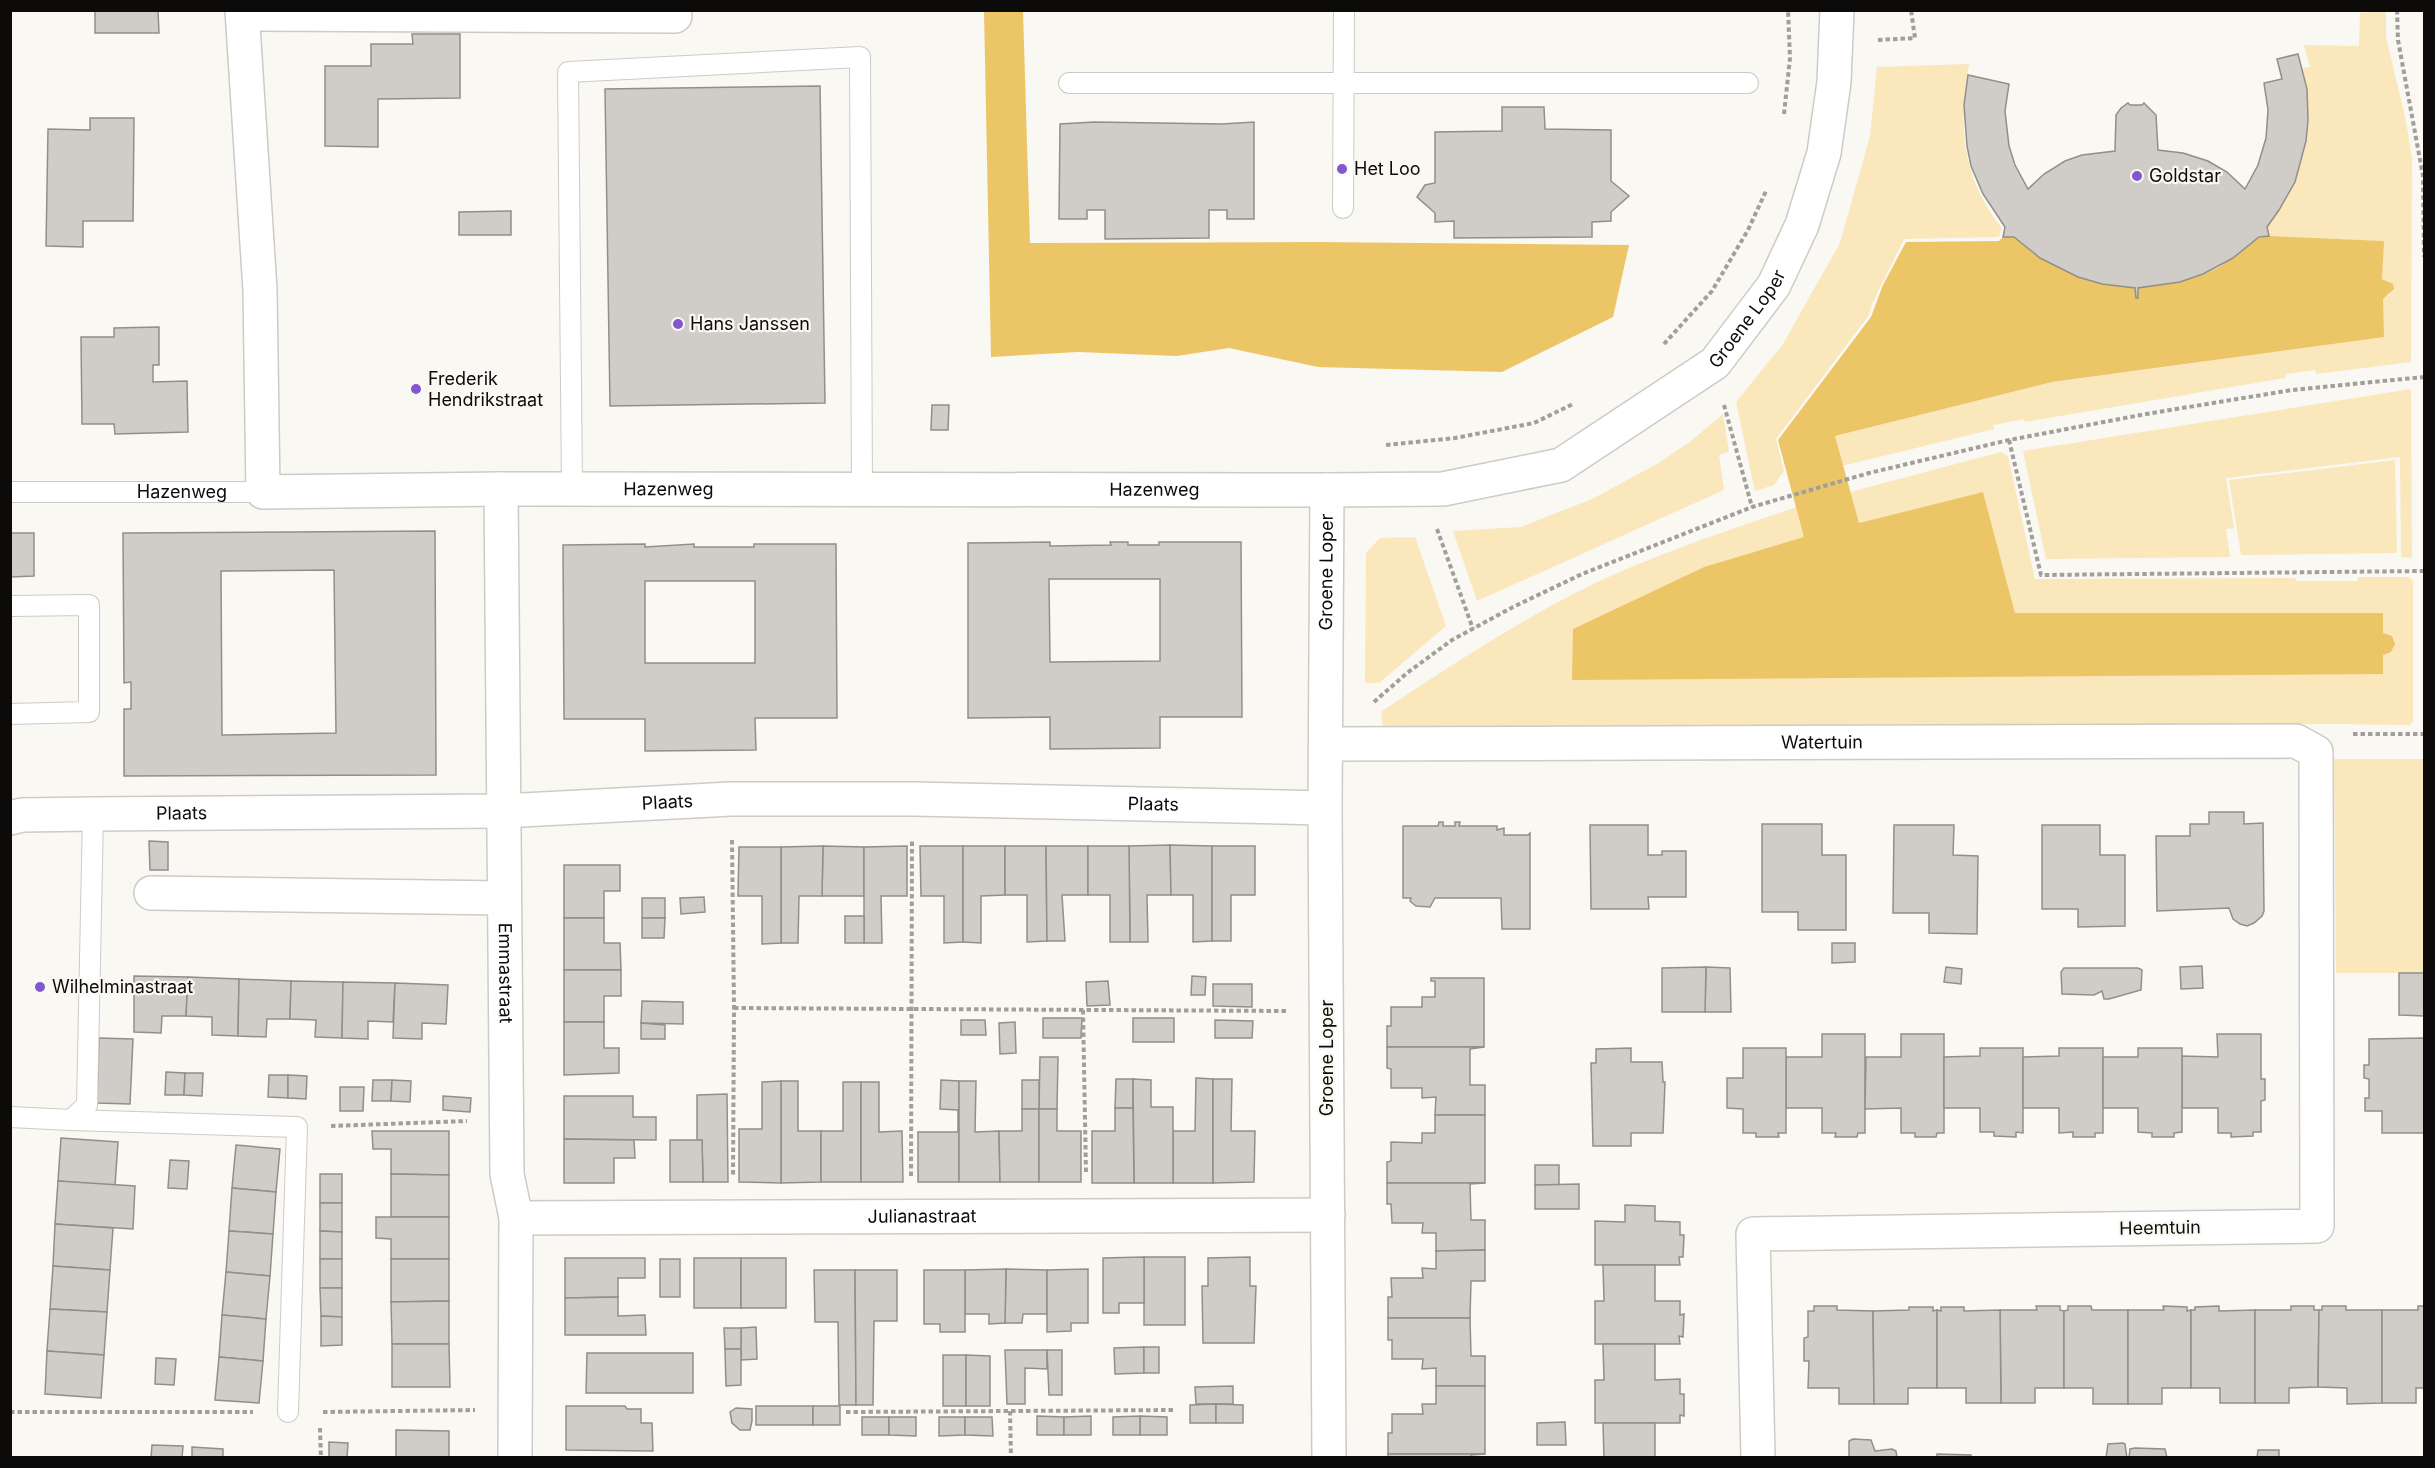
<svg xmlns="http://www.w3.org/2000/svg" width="2435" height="1468" font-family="Inter,sans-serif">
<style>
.green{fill:#fae7bb}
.water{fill:#ecc567}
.building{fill:#d0cdc8;stroke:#918f8a;stroke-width:1.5;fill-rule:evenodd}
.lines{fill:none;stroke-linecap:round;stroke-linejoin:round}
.service-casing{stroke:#cdcbc6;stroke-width:22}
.minor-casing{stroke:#cdcbc6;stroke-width:36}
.tertiary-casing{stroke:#cdcbc6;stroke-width:36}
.path{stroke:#a19f9b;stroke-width:4;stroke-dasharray:4.5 3;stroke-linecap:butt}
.service{stroke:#fff;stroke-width:20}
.minor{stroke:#fff;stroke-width:33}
.tertiary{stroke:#fff;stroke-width:33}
.poi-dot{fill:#8357d0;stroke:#faf8f2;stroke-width:2}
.labels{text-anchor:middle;stroke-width:4.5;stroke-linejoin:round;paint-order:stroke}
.poi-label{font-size:18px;fill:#0c0b0a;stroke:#faf8f2;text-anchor:start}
.street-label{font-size:18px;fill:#0c0b0a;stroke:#faf8f2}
</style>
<rect width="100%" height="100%" fill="#faf8f2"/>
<g class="green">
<path d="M2386 11V37L2406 121 2412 159 2411 362 2316 374 2315 370 2286 374 2285 378 2025 422 2024 419 1993 425 1994 429 1842 466 1835 436 2052 382 2202 362 2390 295 2388 281 2382 279 2383 241 2269 236 2267 227C2303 179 2315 127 2302 68L2310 67 2304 45 2359 46 2360 13Z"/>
<path d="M1969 64C1958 126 1961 176 2002 228L1999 237 1904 239 1872 304 1869 315 1776 439 1784 471 1774 485 1755 491 1736 402 1783 344 1840 243 1870 136 1877 67Z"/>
<path d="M2411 389 2412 558 2401 557 2400 457 2226 478 2234 528 2226 529 2230 557 2046 559 2023 451Z"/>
<path d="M1723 414 1729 452 1719 455 1724 490 1477 601 1453 531 1521 527 1592 499 1657 464 1691 441Z"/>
<path d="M2001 452 2008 456 2035 579 2295 578 2297 581H2357L2358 577H2409L2413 581V722L2410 725 2333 724 1383 728 1381 712C1444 670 1508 628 1575 593 1644 558 1723 532 1797 507L1805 537 1704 567 1573 629 2383 655 2382 613H2015L1983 492 1859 523 1850 492Z"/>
<path d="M2395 460 2397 553 2241 555 2229 480Z"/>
<path d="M1415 537 1446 626 1379 683H1365L1366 553 1380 538Z"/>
<path d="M2334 759H2424V973H2336Z"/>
</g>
<g class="water">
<path d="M984 11H1023L1030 243 1315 242 1629 245 1613 317 1502 372 1318 367 1229 348 1177 356 1078 352 991 357Z"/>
<path d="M2269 236 2384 241 2382 279 2393 284 2394 289 2383 299 2384 337 2052 382 1835 436 1859 523 1983 492 2015 613H2383V633L2392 636 2395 644 2391 652 2383 655V674L1572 680 1573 629 1704 567 1804 537 1778 440 1871 317 1883 285 1906 242 1999 241 2003 237H2014L2040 258 2078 277 2102 284 2135 288 2137 298 2138 288C2166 285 2194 281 2219 267 2235 257 2250 237 2269 236Z"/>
</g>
<g class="building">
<path d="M95 10H158L159 33H95Z"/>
<path d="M412 34H460V98L378 99V147L325 146V66H371V44H413Z"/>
<path d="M2298 54 2307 89 2308 120 2306 141 2295 182 2279 210 2267 227 2269 236 2259 237 2233 258 2203 274 2180 282 2138 288V298H2136L2135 288 2102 284 2078 277 2040 258 2014 237H2003L2005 227 1983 194 1971 166 1967 146 1964 105 1968 75 2009 84 2005 111 2009 146 2015 165 2028 189 2044 174 2065 161 2082 155 2115 151 2116 115 2121 108 2128 103 2130 105H2142L2144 103 2156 115 2158 150 2183 153 2208 161 2227 172 2245 189 2258 165 2266 138 2268 110 2264 83 2282 79 2277 59Z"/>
<path d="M820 86 825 403 610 406 605 89Z"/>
<path d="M1502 107H1544L1545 129 1611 130V181L1629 196 1611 212V221L1592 222V237L1454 238V221L1435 222V213L1417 197 1425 185 1435 183V132L1502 131Z"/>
<path d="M90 118H134L133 221H83V247L46 246 48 129 90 130Z"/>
<path d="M1094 122 1222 124 1254 122V219H1227V210H1209V238L1105 239V210H1087V219H1059L1060 124Z"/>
<path d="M511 211V235H459V212Z"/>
<path d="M159 327V365H153V382L187 381 188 432 115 434 114 424H82L81 337H114V328Z"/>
<path d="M932 405H949L948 430H931Z"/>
<path d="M435 531 436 775 124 776V709H131V682L124 683 123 533ZM334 570 336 733 222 735 221 571Z"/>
<path d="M10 533H34V576L10 577Z"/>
<path d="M1050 542V546L1111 545 1110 542H1128V545H1159V542H1241L1242 717H1160V748L1050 749V717L968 718V543ZM1049 579H1160V661L1050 662Z"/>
<path d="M645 544V547L694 544V547H754V544H836L837 718H755L756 750 645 751V719H564L563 545ZM645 581H755V663H645Z"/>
<path d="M2209 812H2244V824L2263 823 2264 911 2262 916 2254 923 2247 926 2240 924 2233 919 2229 908 2157 911 2156 836H2190V824H2209Z"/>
<path d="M1439 822H1443V826H1455V822H1460L1459 826H1497V830L1504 828V835H1528L1530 833V929H1502L1501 898H1435L1430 907 1416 906 1410 901 1411 898H1403V826H1438Z"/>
<path d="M1762 824H1822V855H1846V930H1798V912H1762Z"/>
<path d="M1590 825H1648V855H1662V851H1686V897H1648L1649 909H1591Z"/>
<path d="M1894 825H1954L1953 855 1978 856 1977 934 1929 933V913H1893Z"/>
<path d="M2042 825H2100V855H2125V926L2078 927V909H2042Z"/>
<path d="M149 841 168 842V870H150Z"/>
<path d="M1170 845 1171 895H1147L1148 942H1130L1129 846Z"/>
<path d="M1170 845 1212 846V941L1193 942V895H1171Z"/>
<path d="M823 846 864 847V896H822Z"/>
<path d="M823 846 822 896H799L798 943H781V847Z"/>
<path d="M907 846V896H881L882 943H864V847Z"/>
<path d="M920 846H963V942L944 943V896H921Z"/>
<path d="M963 846H1005V895L981 896V943L963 942Z"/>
<path d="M1005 846H1046L1047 941 1027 942V895H1005Z"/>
<path d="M1046 846H1088V895H1062L1065 941H1047Z"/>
<path d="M1088 846H1129L1130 942H1110V895H1088Z"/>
<path d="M1212 846H1255V895H1231V941H1212Z"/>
<path d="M739 847H781V943L762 944V896H738Z"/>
<path d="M564 865H620V891H604V918H564Z"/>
<path d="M704 897 705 912 681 914 680 898Z"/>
<rect x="642" y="898" width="23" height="20"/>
<rect x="845" y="916" width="19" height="27"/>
<path d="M564 918H604V943H620L621 970H564Z"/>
<path d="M642 918H665L664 938H642Z"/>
<path d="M1832 943H1855V962L1832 963Z"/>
<path d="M2202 966 2203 988 2181 989 2180 967Z"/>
<path d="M1706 967 1730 968 1731 1012H1705Z"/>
<path d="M1706 967 1705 1012H1662V968Z"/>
<path d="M1946 967 1962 969 1961 984 1944 982Z"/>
<path d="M2064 968H2138L2142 970 2141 990 2109 999H2104L2102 991 2094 995 2062 994 2061 972Z"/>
<path d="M564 970H621V996H604V1022H564Z"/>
<path d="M2399 973H2424V1016L2399 1015Z"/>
<path d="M134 976 188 977 186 1016H162L161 1033 134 1032Z"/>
<path d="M1192 976 1206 977 1205 995H1191Z"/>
<path d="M188 977 239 979 238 1036 212 1035V1017L186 1016Z"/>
<path d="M1431 978H1484V1047H1387V1026H1391V1007H1422V997H1435V981H1431Z"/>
<path d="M239 979 291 981 290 1019H267L266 1037 238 1036Z"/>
<path d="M291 981 343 982 342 1038 315 1037 316 1020 290 1019Z"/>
<path d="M1108 981 1110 1005 1087 1006 1086 982Z"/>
<path d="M343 982 395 983 393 1022 368 1021V1039L342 1038Z"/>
<path d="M395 983 448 985 446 1024 422 1023V1039L393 1038Z"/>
<path d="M1213 984H1252V1007L1213 1006Z"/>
<path d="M642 1001 683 1002V1024L641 1023Z"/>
<path d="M1043 1018H1082L1081 1038H1043Z"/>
<rect x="1133" y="1018" width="41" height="24"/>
<path d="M961 1020H985L986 1035H961Z"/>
<path d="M1215 1020 1253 1021 1252 1038H1215Z"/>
<path d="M564 1022H604V1048H619V1073L564 1075Z"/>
<path d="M1015 1022 1016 1053 1000 1054 999 1023Z"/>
<path d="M641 1023 665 1025V1039H641Z"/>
<path d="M1822 1034H1865V1133H1858L1857 1137H1835L1836 1133H1822V1108H1786V1057H1822Z"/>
<path d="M1901 1034H1944V1133H1937L1936 1137H1915V1133H1901V1108L1865 1109 1866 1057H1901Z"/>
<path d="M2217 1034H2261V1079H2265V1100L2261 1101V1132H2253V1136L2231 1137V1133H2218V1108H2182V1056L2218 1057Z"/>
<path d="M99 1038 133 1039 130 1104 97 1103Z"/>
<path d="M2424 1038V1133H2382V1111H2365V1098H2369V1079L2364 1078V1065H2369V1039Z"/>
<path d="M1387 1047H1484L1470 1049V1085H1485V1115H1435L1436 1097 1422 1098V1088H1391V1069L1387 1068Z"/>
<path d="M1631 1048V1062H1662L1663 1082H1665L1663 1133H1631V1146H1593L1591 1063H1596V1049Z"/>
<path d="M1743 1048H1786V1133H1778L1779 1137H1756V1133H1743V1109L1727 1108V1078H1743Z"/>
<path d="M1980 1048H2023V1133L2016 1132V1137L1994 1136V1132H1980V1108H1944V1057L1980 1056Z"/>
<path d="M2059 1048H2103V1133H2095V1137H2073V1132L2059 1133V1108H2023V1057L2059 1056Z"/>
<path d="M2138 1048H2182V1132L2174 1133V1137H2152V1133L2138 1132V1108H2103V1057H2138Z"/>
<path d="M1040 1057H1058L1057 1109H1039Z"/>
<path d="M166 1072 185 1073 184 1095H165Z"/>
<path d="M185 1073H203L202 1096 184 1095Z"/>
<path d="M269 1075H288V1098L268 1097Z"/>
<path d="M288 1075 307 1076 306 1099 288 1098Z"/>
<path d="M1196 1078 1213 1079V1183H1173V1131H1195Z"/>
<path d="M1116 1079H1133V1108H1115Z"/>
<path d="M1133 1079 1151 1080V1107H1173V1183H1134Z"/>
<path d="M1213 1079H1232L1231 1131H1255L1254 1182 1213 1183Z"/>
<path d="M373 1080H392L391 1101H372Z"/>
<path d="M392 1080 411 1081 410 1102 391 1101Z"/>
<path d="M941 1080 959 1081V1182H918V1132H958V1110L940 1109Z"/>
<rect x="1022" y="1080" width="17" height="29"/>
<path d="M781 1081H798V1131H821V1182L781 1183Z"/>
<path d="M781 1081V1183L739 1182V1129H762V1082Z"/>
<path d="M959 1081H976L975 1132 999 1131 1000 1182H959Z"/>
<path d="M843 1082H861V1182H821V1131H843Z"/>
<path d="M861 1082H879V1132L902 1131 903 1182H861Z"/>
<path d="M340 1087H364L363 1111H340Z"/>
<path d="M727 1094 728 1182H703L702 1140H697V1095Z"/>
<path d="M443 1096 471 1098 470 1112 443 1110Z"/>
<path d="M564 1096H633V1117H656V1140L564 1139Z"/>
<path d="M1115 1108H1133L1134 1183H1092V1131H1115Z"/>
<path d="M1022 1109H1039V1182H1000L999 1131H1022Z"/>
<path d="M1039 1109H1057V1131H1081V1182H1039Z"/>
<path d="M1435 1115H1485V1183H1387V1162L1391 1161V1142L1422 1143V1133H1435Z"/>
<path d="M372 1131H449V1175L391 1174V1149H373Z"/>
<path d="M61 1138 118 1142 115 1186 58 1181Z"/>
<path d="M564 1139 634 1140 635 1158H614V1183H564Z"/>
<path d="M670 1140H702L703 1182H670Z"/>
<path d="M236 1145 280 1149 276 1192 232 1188Z"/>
<path d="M170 1160 189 1161 187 1189 168 1188Z"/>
<rect x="1535" y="1165" width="24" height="20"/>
<rect x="320" y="1174" width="22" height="29"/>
<path d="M391 1174 449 1175V1217H391Z"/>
<path d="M58 1181 135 1186 133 1229 55 1224Z"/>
<path d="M1387 1183H1485L1470 1184 1471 1220H1485V1250L1436 1251V1233H1422L1423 1223H1392L1391 1204H1387Z"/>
<path d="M1579 1184V1209H1535V1185Z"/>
<path d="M232 1188 276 1192 273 1234 229 1231Z"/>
<path d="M320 1203H342V1232L320 1231Z"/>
<path d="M1625 1205 1655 1206V1221L1680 1222V1235H1684L1683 1257H1679L1680 1265H1595V1221L1625 1222Z"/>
<path d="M376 1217H449V1259H391V1239L376 1238Z"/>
<path d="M55 1224 113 1228 110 1270 53 1266Z"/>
<path d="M229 1231 273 1234 270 1276 226 1272Z"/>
<path d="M320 1231 342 1232V1259H320Z"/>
<path d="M1485 1250V1281H1471L1470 1318H1388V1297H1392L1391 1278H1423L1422 1268 1436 1269V1251Z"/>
<rect x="1144" y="1257" width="41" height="68"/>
<path d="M1144 1257V1303H1119V1313H1103V1258Z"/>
<path d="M1250 1257V1286H1256L1254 1343H1203L1202 1286H1208V1258Z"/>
<path d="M565 1258H645V1278H618V1297L565 1298Z"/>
<rect x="694" y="1258" width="47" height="50"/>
<rect x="741" y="1258" width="45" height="50"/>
<rect x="320" y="1259" width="22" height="29"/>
<path d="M391 1259H449V1301L391 1302Z"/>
<rect x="660" y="1259" width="20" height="38"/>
<path d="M1603 1265H1655V1301H1680V1315L1684 1314 1683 1337 1679 1336 1680 1344H1595V1301H1604Z"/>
<path d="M53 1266 110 1270 107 1312 50 1309Z"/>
<path d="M1006 1269 1047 1270V1314H1023L1022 1323H1005Z"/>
<path d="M1006 1269 1005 1323 989 1324V1314H965V1270Z"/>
<path d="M1088 1269V1323H1071V1331L1047 1332V1270Z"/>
<path d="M814 1270H855L856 1405H839L838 1322H815Z"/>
<path d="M855 1270H897V1321H874L873 1405H856Z"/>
<path d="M924 1270H965V1332H940V1324H924Z"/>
<path d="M226 1272 270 1276 266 1319 222 1315Z"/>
<path d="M320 1288H342V1317L321 1316Z"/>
<path d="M618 1297V1316L645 1315 646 1335H565V1298Z"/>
<path d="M449 1301V1344H392L391 1302Z"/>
<path d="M1814 1306H1837V1310L1873 1311 1874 1404H1839V1388H1808L1809 1361H1804V1338L1808 1337V1311H1814Z"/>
<path d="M2036 1306H2060V1310L2064 1311V1388H2035V1403H2001L2000 1310H2037Z"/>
<path d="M2068 1306H2091L2092 1310H2128V1404H2093V1388H2064V1311L2068 1310Z"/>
<path d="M2163 1306 2187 1307V1311L2191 1310V1388H2162V1404H2128V1310H2164Z"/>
<path d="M2219 1306V1311L2255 1310V1403H2220V1388H2191V1310H2195V1307Z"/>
<path d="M2291 1306H2314V1310H2319L2318 1387 2289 1388V1403H2255V1310H2291Z"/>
<path d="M2322 1306H2346V1310H2382V1403L2347 1404V1388L2318 1387 2319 1310H2322Z"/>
<path d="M2418 1306H2424V1388H2416V1403H2382V1310H2418Z"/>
<path d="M1909 1307H1933V1311L1937 1310V1388H1908V1404H1874L1873 1311 1909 1310Z"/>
<path d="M1941 1307H1964V1311L2000 1310 2001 1403H1966V1388H1937V1310L1941 1311Z"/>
<path d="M50 1309 107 1312 104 1355 47 1351Z"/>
<path d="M222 1315 266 1319 263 1361 219 1357Z"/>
<path d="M321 1316 342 1317V1345L321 1346Z"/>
<path d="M1388 1318H1470L1471 1356H1485V1386H1436V1368L1422 1369 1423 1359H1392V1340H1388Z"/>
<path d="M756 1327 757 1359 741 1360V1328Z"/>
<path d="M724 1328H741V1349H725Z"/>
<path d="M392 1344H449L450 1387H392Z"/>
<path d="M1603 1344H1655V1380L1680 1379V1394H1684V1416L1680 1415V1423H1595V1380H1604Z"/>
<path d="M1144 1347V1373L1115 1374 1114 1348Z"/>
<rect x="1144" y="1347" width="15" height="26"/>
<path d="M725 1349H741V1385L726 1386Z"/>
<path d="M1005 1350H1047V1369L1025 1368V1404H1007Z"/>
<path d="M1047 1350H1062V1395H1049Z"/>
<path d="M47 1351 104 1355 101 1398 45 1394Z"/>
<path d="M587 1353H693V1393H586Z"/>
<rect x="943" y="1355" width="23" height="51"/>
<path d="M966 1355 990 1356V1406H966Z"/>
<path d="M219 1357 263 1361 259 1403 215 1400Z"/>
<path d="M156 1358 176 1359 174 1385 155 1384Z"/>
<path d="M1233 1386V1404H1196L1195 1387Z"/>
<path d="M1436 1386H1485V1454H1388V1433H1392V1414H1423L1422 1404H1436Z"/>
<path d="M1216 1404V1423H1190V1405Z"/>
<path d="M1216 1404 1243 1405V1423H1216Z"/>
<path d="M566 1406H625L627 1409H641V1423H652L653 1451 566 1450Z"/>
<rect x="756" y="1406" width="57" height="19"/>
<rect x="813" y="1406" width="27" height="19"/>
<path d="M736 1408 752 1409V1421L750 1430H740L732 1423 730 1412Z"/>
<path d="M1037 1416 1064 1417V1435H1037Z"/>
<path d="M1091 1416V1435H1064V1417Z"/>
<path d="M1140 1416 1167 1417V1435H1140Z"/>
<path d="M1140 1416V1435H1113V1417Z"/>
<rect x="862" y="1417" width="27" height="18"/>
<path d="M889 1417H916V1436L889 1435Z"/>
<path d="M939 1417H965V1435L939 1436Z"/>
<path d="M965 1417H992L993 1436 965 1435Z"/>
<path d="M1565 1422 1566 1445H1537V1423Z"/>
<path d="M1603 1423H1655V1458H1604Z"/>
<path d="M396 1430 449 1431V1458H396Z"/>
<path d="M1853 1439 1871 1440 1875 1451 1892 1449 1896 1451 1897 1458H1849V1441Z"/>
<path d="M329 1442 348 1443 347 1458H329Z"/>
<path d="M2123 1443 2125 1444 2127 1458H2106L2108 1444Z"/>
<path d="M152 1445 183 1446 182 1458H151Z"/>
<path d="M192 1447 223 1449V1458H192Z"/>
<path d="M2135 1448 2165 1449 2167 1458H2129L2130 1449Z"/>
<path d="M2258 1450H2279V1458H2257Z"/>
<path d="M1388 1454H1485L1471 1455V1458H1388Z"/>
<path d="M1937 1454 1971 1455V1458H1937Z"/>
</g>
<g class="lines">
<g class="service-casing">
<g id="service">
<path d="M1069 83H1748"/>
<path d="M1343 208 1344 10"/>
<path d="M572 489 568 72 860 57 862 489"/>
<path id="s1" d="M10 492H263"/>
<path d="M10 606 89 605V712L10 714"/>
<path d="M10 1117 71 1120 87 1105 93 814"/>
<path d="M71 1120 297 1127 288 1412"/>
</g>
</g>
<g class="minor-casing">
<g id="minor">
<path id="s2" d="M242 10 260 290 263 492 501 489 1327 490"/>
<path d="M243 14 675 16"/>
<path id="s3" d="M501 489 507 1174 516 1218 515 1458"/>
<path id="s4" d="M1326 744 2296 741 2316 752 2317 1226 1753 1234 1758 1458"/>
<path id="s5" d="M10 818 22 815 93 814 502 811 731 799H913L1325 808"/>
<path d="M151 893 503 898"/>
<path id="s6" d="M516 1218 1328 1215"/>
</g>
</g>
<g class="tertiary-casing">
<g id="tertiary">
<path id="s7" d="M1329 1458 1325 808 1327 490 1443 489 1561 465 1715 363 1774 285 1802 225 1824 153 1834 82 1837 10"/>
</g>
</g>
<g class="path">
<path d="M2397 10 2398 40 2423 176 2424 257"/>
<path d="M1878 40 1915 38 1911 10"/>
<path d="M1784 114 1790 58 1788 10"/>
<path d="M1664 344 1712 291 1748 230 1766 191"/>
<path d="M1724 405 1752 507"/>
<path d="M2009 440 2041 575 2424 571"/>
<path d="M1386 445 1455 438 1534 423 1573 404"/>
<path d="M1437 529 1473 629"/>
<path d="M1374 702 1407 673 1452 640 1513 607 1582 574 1752 507 1869 473 2009 440 2146 414 2292 390 2424 377"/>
<path d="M2353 734H2424"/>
<path d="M732 840 734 1008 733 1177"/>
<path d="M734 1008 1286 1011"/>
<path d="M1083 1010 1086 1174"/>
<path d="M331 1126 467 1121"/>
<path d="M911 1176 912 839"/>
<path d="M1010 1411 1011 1458"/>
<path d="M10 1412H253"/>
<path d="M323 1412 475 1410"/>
<path d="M846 1412 1176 1410"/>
<path d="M320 1428 321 1458"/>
</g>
<use href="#service" class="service"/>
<use href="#minor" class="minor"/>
<use href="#tertiary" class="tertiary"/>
</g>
<g class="poi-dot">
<circle cx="1342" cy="169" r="6"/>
<circle cx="2137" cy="176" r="6"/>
<circle cx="678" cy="324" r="6"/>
<circle cx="416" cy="389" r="6"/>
<circle cx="40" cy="987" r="6"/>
</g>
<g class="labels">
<g class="poi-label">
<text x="1354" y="175">Het Loo</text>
<text x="2149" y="182">Goldstar</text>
<text x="690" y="330">Hans Janssen</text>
<text x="428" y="385">Frederik<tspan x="428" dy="21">Hendrikstraat</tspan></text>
<text x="52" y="993">Wilhelminastraat</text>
</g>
<g class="street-label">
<text dy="6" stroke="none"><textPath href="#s7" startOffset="1444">Groene Loper</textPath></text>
<text dy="6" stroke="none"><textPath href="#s2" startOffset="888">Hazenweg</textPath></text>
<text dy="6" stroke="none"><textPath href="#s2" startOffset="1374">Hazenweg</textPath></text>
<text dy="6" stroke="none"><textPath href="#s1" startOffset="172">Hazenweg</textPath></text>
<text dy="6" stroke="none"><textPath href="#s7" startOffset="886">Groene Loper</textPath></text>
<text dy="6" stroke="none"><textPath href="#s4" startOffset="496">Watertuin</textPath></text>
<text dy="6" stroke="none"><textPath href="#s5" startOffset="658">Plaats</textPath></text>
<text dy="6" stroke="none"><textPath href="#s5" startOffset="1144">Plaats</textPath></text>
<text dy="6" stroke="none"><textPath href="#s5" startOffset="172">Plaats</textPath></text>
<text dy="6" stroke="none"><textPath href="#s3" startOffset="484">Emmastraat</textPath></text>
<text transform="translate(1327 1058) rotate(-90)" y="6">Groene Loper</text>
<text dy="6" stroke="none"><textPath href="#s6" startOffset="406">Julianastraat</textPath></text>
<text transform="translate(2160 1228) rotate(-1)" y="6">Heemtuin</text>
</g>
</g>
<rect width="2435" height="1468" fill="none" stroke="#0c0b0a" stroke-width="24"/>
</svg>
